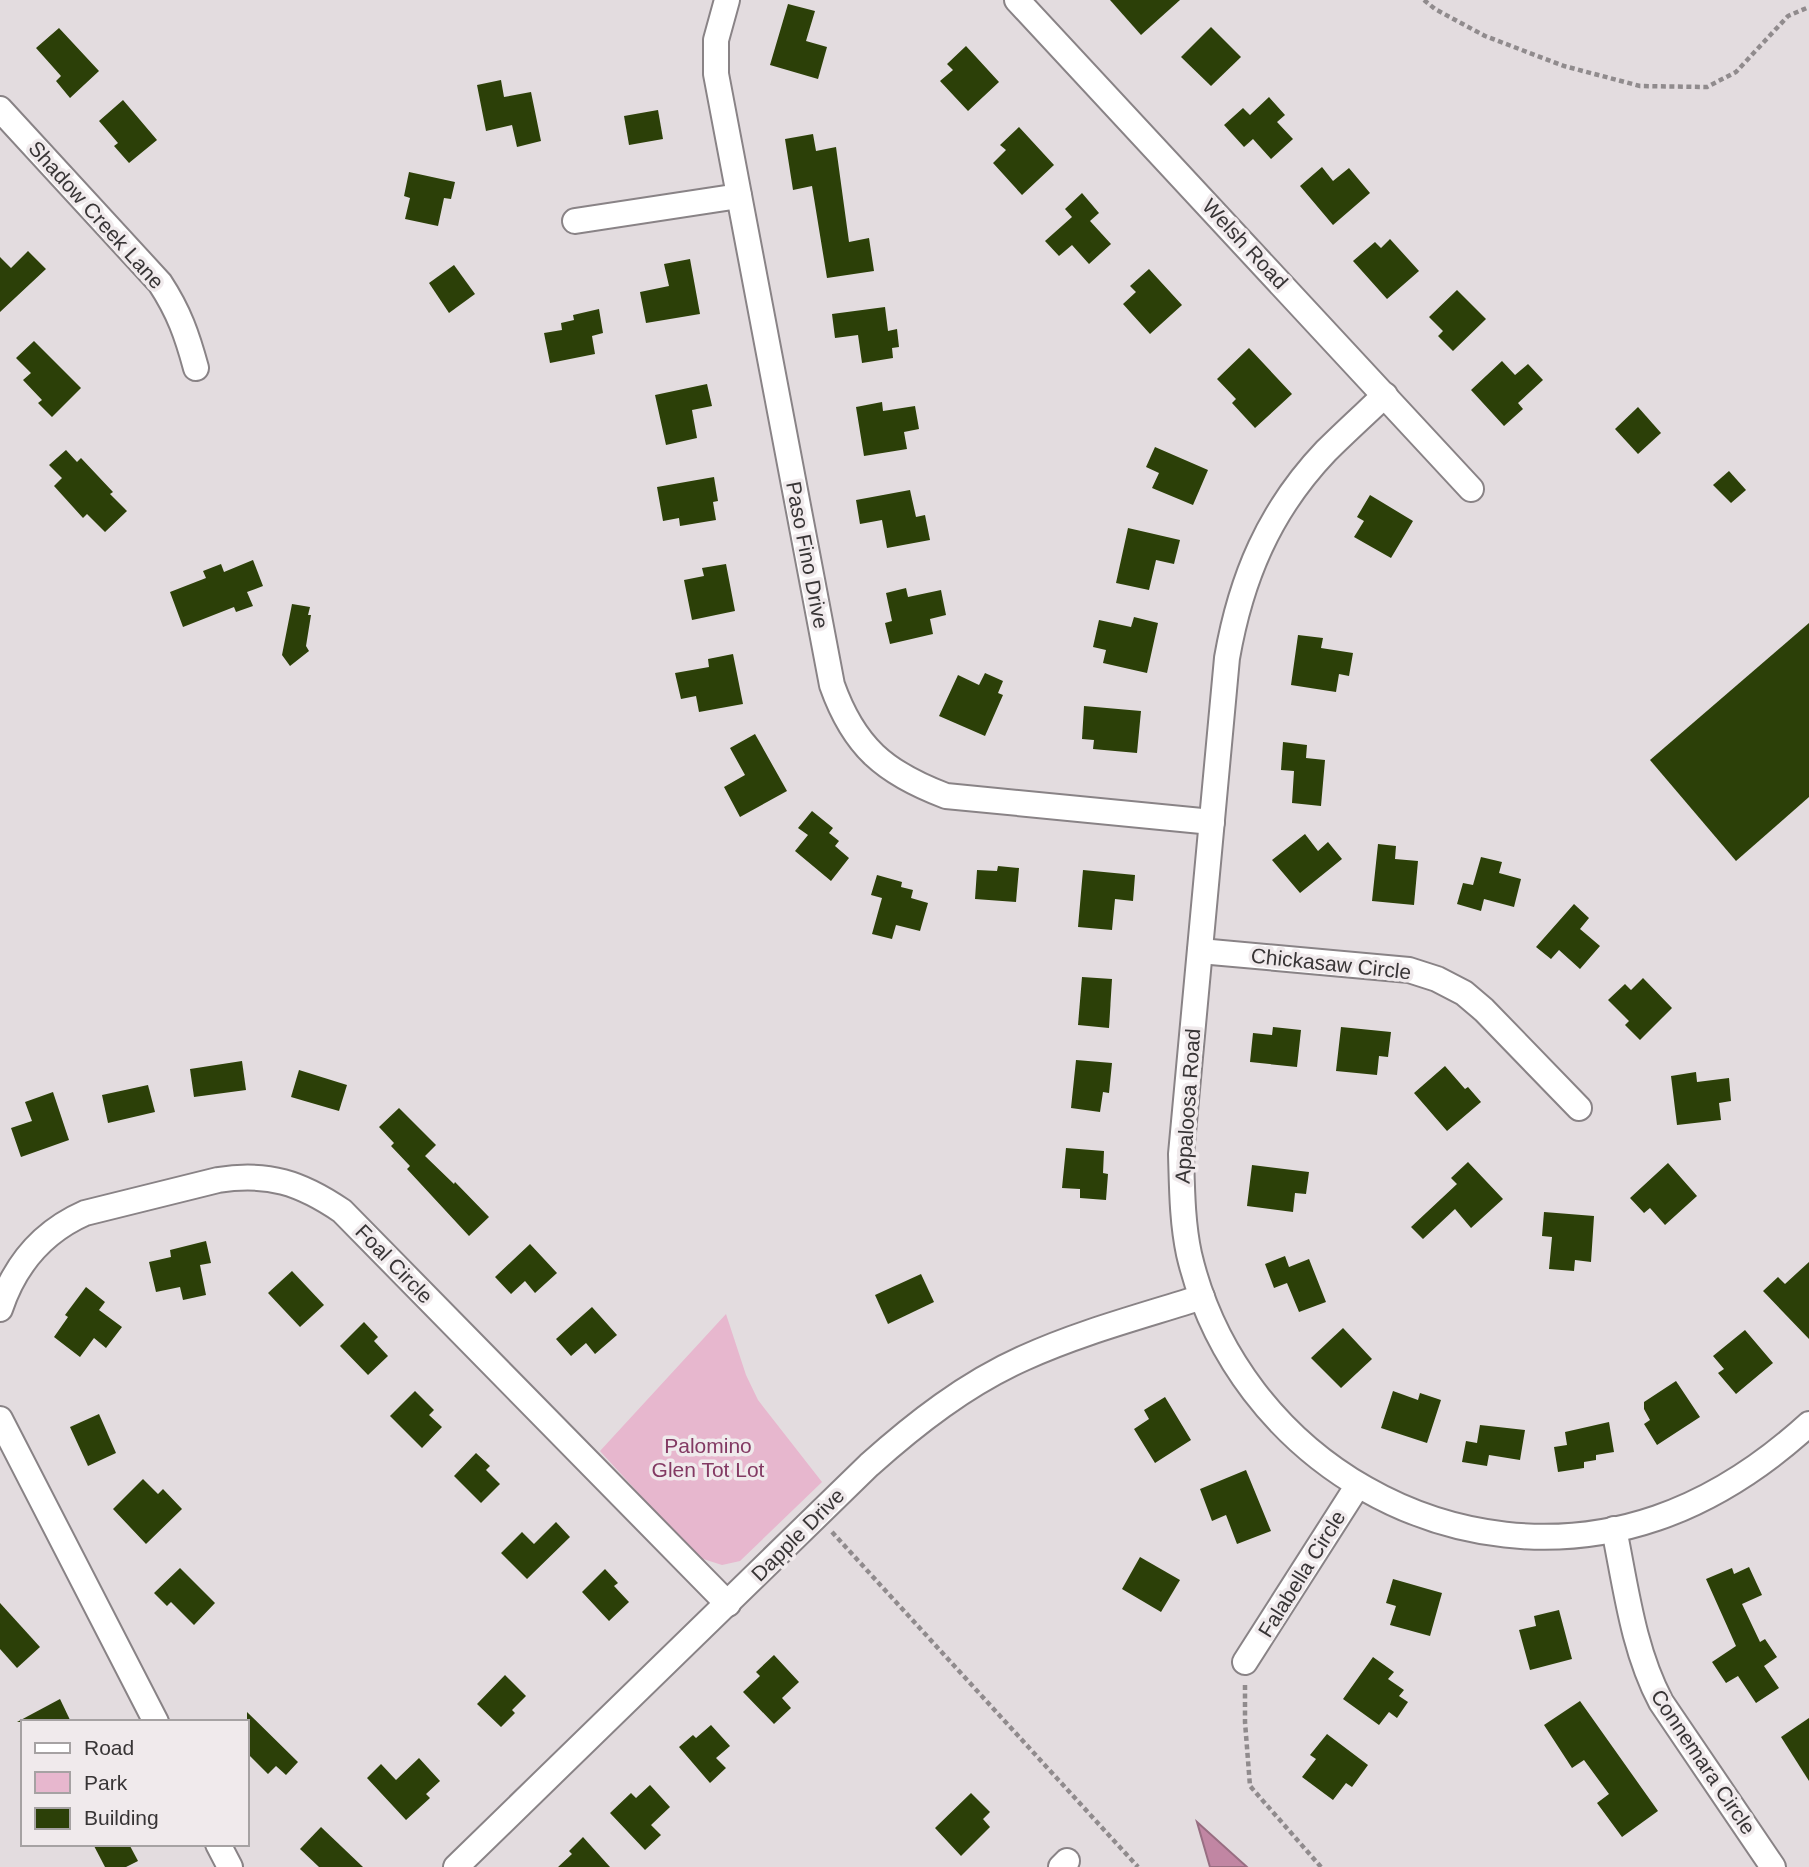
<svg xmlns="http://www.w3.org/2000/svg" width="1809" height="1867" font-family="Arial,sans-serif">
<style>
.green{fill:#e7b7ce}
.water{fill:#c186a3;stroke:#986e82;stroke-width:2}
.building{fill:#2c4008}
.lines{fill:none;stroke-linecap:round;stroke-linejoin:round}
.minor-casing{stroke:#898386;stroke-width:28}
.path{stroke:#908b8d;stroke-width:4.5;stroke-dasharray:5 3.5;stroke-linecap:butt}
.minor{stroke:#fff;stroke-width:24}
.labels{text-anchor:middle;stroke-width:7;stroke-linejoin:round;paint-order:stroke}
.street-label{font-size:21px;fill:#383536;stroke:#f0eaec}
.park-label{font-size:21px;fill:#833a63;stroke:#f0eaec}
</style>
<rect width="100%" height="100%" fill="#e3dcdf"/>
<path class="green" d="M726 1314 746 1375 758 1400 822 1482 740 1561 722 1565 697 1557 600 1451Z"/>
<path class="water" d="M1197 1822 1247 1867H1210Z"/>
<g class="building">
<path d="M1110 0H1180L1141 35Z"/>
<path d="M788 4 815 11 806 41 827 47 818 79 770 65Z"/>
<path d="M1211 27 1241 57 1211 86 1181 57Z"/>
<path d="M59 28 99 71 70 98 56 81 61 76 36 48Z"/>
<path d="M966 46 999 82 968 111 940 81 953 70 947 64Z"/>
<path d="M501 80 504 97 531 92 541 141 517 147 512 125 486 131 477 85Z"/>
<path d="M1269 97 1285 115 1277 122 1293 139 1271 159 1253 139 1244 147 1224 125 1243 108 1250 115Z"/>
<path d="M123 100 157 140 129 163 114 146 118 143 99 121Z"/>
<path d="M658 110 663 139 629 145 624 116Z"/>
<path d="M1019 127 1054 165 1022 195 993 163 1006 150 1000 145Z"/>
<path d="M813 134 816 151 836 147 849 242 869 238 874 271 827 278 812 186 793 190 785 139Z"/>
<path d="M1322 167 1333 181 1349 168 1370 193 1333 225 1300 186Z"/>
<path d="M409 172 455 182 451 199 444 198 438 226 405 219 410 198 404 196Z"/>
<path d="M1082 193 1099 213 1090 221 1111 244 1089 264 1072 245 1059 256 1045 241 1072 217 1065 209Z"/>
<path d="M1390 239 1419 271 1387 299 1353 261 1375 242 1381 248Z"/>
<path d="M28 251 46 269 0 312V257L11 268Z"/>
<path d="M690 259 700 314 646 323 640 292 669 286 664 264Z"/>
<path d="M454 265 475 294 449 313 429 283Z"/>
<path d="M1149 269 1182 305 1150 334 1123 304 1136 292 1130 286Z"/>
<path d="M1457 290 1486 319 1453 351 1438 336 1443 331 1429 317Z"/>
<path d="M885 307 888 331 897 329 899 347 892 348 893 358 862 363 858 335 835 338 832 314Z"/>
<path d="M599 309 603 333 592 336 595 354 550 363 544 333 562 330 561 323 574 320 573 315Z"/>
<path d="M34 341 81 388 52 417 38 403 42 400 23 380 31 373 16 358Z"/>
<path d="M1249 348 1292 394 1255 428 1232 403 1236 399 1217 379Z"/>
<path d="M1502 361 1515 375 1528 364 1543 380 1518 403 1523 409 1504 426 1471 390Z"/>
<path d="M707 384 712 406 692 410 697 438 666 445 655 395Z"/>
<path d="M882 402 883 411 915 406 919 429 904 432 907 449 864 456 856 407Z"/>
<path d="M1638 407 1661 433 1638 454 1615 429Z"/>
<path d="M1155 447 1208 470 1193 505 1152 488 1159 473 1146 467Z"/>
<path d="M66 450 77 462 81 458 113 492 110 494 127 511 105 532 87 514 83 518 54 486 62 478 49 465Z"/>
<path d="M1729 471 1746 490 1731 503 1713 485Z"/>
<path d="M714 477 718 501 713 502 716 520 680 526 679 518 663 521 657 487Z"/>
<path d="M910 490 916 517 925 515 930 540 887 548 882 520 860 524 856 500Z"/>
<path d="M1370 495 1413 521 1391 558 1354 537 1364 521 1357 517Z"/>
<path d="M1128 528 1180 540 1174 564 1156 560 1149 590 1116 583Z"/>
<path d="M253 560 263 586 247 592 253 606 236 612 234 607 183 627 170 592 206 578 203 571 221 564 224 572Z"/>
<path d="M726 564 735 611 692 620 684 580 704 576 702 568Z"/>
<path d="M906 588 908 597 941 590 946 615 930 619 933 634 890 644 885 623 892 621 886 593Z"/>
<path d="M292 604 310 607 308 615H311L306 646 309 651 290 666 282 655Z"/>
<path d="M1134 617 1158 623 1147 673 1103 663 1106 650 1093 647 1099 620 1131 627Z"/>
<path d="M1809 623V797L1736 861 1650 760Z"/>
<path d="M1298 635 1323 638 1321 648 1353 653 1349 676 1339 674 1336 692 1291 685Z"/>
<path d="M733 654 743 704 699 712 696 696 681 699 675 673 709 667 708 659Z"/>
<path d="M985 673 1003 681 998 693 1003 695 985 736 939 716 958 675 979 685Z"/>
<path d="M1084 706 1141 711 1137 753 1093 749 1094 740 1082 739Z"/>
<path d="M755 734 787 791 740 817 724 787 745 775 730 748Z"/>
<path d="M1283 742 1307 745 1306 758 1325 760 1321 806 1292 803 1294 771 1281 770Z"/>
<path d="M812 811 833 828 829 833 839 841 835 846 849 858 831 881 795 851 808 835 798 828Z"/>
<path d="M1305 834 1318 851 1328 842 1342 859 1300 893 1272 860Z"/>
<path d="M1378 844 1396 846 1395 859 1418 861 1414 905 1372 901Z"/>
<path d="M1481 857 1502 862 1499 873 1521 879 1514 907 1484 899 1481 911 1457 904 1463 883 1473 885Z"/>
<path d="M998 866 1019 868 1016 902 975 899 977 870 997 871Z"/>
<path d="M1083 870 1135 875 1133 901 1115 899 1112 930 1078 927Z"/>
<path d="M877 875 902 882 901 887 913 890 911 898 928 903 920 931 896 925 892 939 872 934 882 898 871 895Z"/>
<path d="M1574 904 1589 918 1580 929 1600 946 1580 969 1559 950 1551 959 1536 947Z"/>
<path d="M1082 977 1112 979 1109 1028 1078 1025Z"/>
<path d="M1643 978 1672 1008 1640 1040 1625 1025 1629 1021 1608 1000 1625 984 1631 990Z"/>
<path d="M1273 1027 1301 1030 1297 1067 1250 1062 1253 1033 1272 1035Z"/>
<path d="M1341 1027 1391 1032 1388 1057 1379 1056 1377 1075 1336 1071Z"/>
<path d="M1076 1060 1112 1063 1109 1093 1103 1092 1100 1112 1071 1108Z"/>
<path d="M242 1061 246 1090 194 1097 190 1069Z"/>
<path d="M1445 1066 1465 1089 1468 1087 1481 1102 1447 1131 1414 1093Z"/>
<path d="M299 1070 347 1085 339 1111 291 1097Z"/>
<path d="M1696 1072 1697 1082 1729 1078 1731 1101 1719 1103 1721 1120 1677 1125 1671 1076Z"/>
<path d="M148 1085 155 1112 108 1123 102 1095Z"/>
<path d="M53 1092 69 1140 21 1157 11 1128 32 1121 25 1102Z"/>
<path d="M399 1108 436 1145 425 1156 454 1184 455 1182 489 1217 469 1236 407 1169 410 1166 391 1146 394 1143 379 1127Z"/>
<path d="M1066 1148 1104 1151 1103 1173 1108 1174 1106 1200 1080 1198V1189L1062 1188Z"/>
<path d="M1468 1162 1503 1199 1471 1228 1455 1209 1423 1239 1411 1227 1457 1184 1451 1178Z"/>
<path d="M1668 1163 1697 1196 1665 1225 1650 1208 1644 1213 1630 1198Z"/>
<path d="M1252 1165 1309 1172 1306 1194 1295 1193 1293 1212 1247 1206Z"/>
<path d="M1544 1212 1594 1216 1591 1262 1575 1260 1574 1271 1549 1269 1552 1237 1542 1236Z"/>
<path d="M206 1241 211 1263 200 1265 206 1295 183 1300 180 1287 156 1292 149 1262 171 1257 170 1250Z"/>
<path d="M530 1244 557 1273 535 1293 525 1281 511 1294 495 1277Z"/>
<path d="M1285 1256 1289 1267 1309 1259 1326 1302 1299 1312 1287 1283 1274 1288 1265 1264Z"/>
<path d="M1809 1262V1339L1763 1291 1778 1277 1785 1284Z"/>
<path d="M292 1271 324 1305 300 1327 268 1293Z"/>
<path d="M921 1274 934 1302 888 1324 875 1295Z"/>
<path d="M86 1287 105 1302 99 1310 122 1327 106 1348 94 1338 80 1357 54 1337 68 1317 65 1315Z"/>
<path d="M592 1307 617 1335 595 1354 586 1343 571 1356 556 1339Z"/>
<path d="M364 1322 378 1337 374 1341 388 1356 368 1375 340 1346Z"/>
<path d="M1343 1328 1372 1359 1341 1388 1311 1358Z"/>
<path d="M1745 1330 1773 1363 1736 1394 1718 1373 1724 1369 1713 1356Z"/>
<path d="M1676 1381 1700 1417 1657 1445 1644 1424 1650 1420 1644 1409V1402Z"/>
<path d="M415 1391 434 1410 429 1415 442 1427 422 1448 390 1416Z"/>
<path d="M1393 1391 1418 1400 1420 1393 1441 1400 1427 1443 1381 1428Z"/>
<path d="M1165 1397 1191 1440 1155 1463 1134 1429 1149 1419 1144 1410Z"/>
<path d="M99 1414 116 1453 88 1466 70 1427Z"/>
<path d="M1609 1422 1614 1452 1596 1455V1460L1584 1462V1468L1558 1472 1554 1447 1567 1445 1565 1432Z"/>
<path d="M1480 1425 1525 1430 1520 1460 1489 1455 1487 1466 1462 1462 1466 1441 1477 1443Z"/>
<path d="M476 1453 490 1466 486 1470 500 1484 481 1503 454 1476Z"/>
<path d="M1246 1470 1271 1531 1237 1544 1226 1515 1212 1521 1200 1489Z"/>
<path d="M143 1479 158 1494 163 1489 182 1509 146 1544 113 1509Z"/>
<path d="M556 1522 570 1537 527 1579 501 1553 522 1532 534 1544Z"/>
<path d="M1140 1557 1180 1580 1161 1612 1122 1589Z"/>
<path d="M1749 1567 1762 1595 1742 1604 1760 1642 1765 1639 1777 1657 1764 1666 1779 1688 1756 1703 1738 1676 1726 1683 1712 1662 1736 1646 1706 1579 1732 1568 1734 1574Z"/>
<path d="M180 1568 215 1603 194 1625 171 1602 167 1606 154 1593Z"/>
<path d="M605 1569 618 1583 614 1586 629 1602 609 1621 582 1592Z"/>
<path d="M1393 1579 1442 1593 1430 1636 1390 1625 1396 1606 1386 1603Z"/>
<path d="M0 1603 40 1647 17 1668 0 1649Z"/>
<path d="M1559 1610 1572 1659 1530 1670 1519 1630 1536 1626 1534 1616Z"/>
<path d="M774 1655 799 1682 782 1698 791 1708 774 1724 743 1692 760 1676 756 1672Z"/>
<path d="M1373 1657 1394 1672 1388 1679 1404 1690 1399 1696 1408 1702 1397 1718 1389 1712 1379 1725 1343 1699Z"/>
<path d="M505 1675 526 1696 512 1710 515 1713 501 1727 477 1704Z"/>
<path d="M60 1699 71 1722H17Z"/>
<path d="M1580 1701 1658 1811 1622 1837 1597 1803 1609 1794 1584 1760 1572 1768 1544 1725Z"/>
<path d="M247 1712 298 1762 286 1775 276 1766 268 1774 247 1753Z"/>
<path d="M1809 1718V1781L1781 1737Z"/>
<path d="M711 1725 730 1746 716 1758 726 1768 710 1783 679 1747 693 1735 696 1738Z"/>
<path d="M1327 1734 1368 1765 1352 1787 1346 1783 1333 1800 1302 1777 1316 1759 1310 1755Z"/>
<path d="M419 1758 440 1781 426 1794 430 1798 406 1820 367 1778 381 1764 396 1780Z"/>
<path d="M650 1785 670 1807 651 1825 661 1835 645 1850 610 1813 631 1793 636 1798Z"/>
<path d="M971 1793 990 1812 983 1819 990 1827 961 1856 935 1828Z"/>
<path d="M321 1827 363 1867H319L300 1849Z"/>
<path d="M583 1837 610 1867H558L572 1854 569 1851Z"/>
<path d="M93 1844H129L138 1861 126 1867H105Z"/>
</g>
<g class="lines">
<g class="minor-casing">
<g id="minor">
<path d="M727 0 716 40V74L832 685C854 747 885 773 946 796L1212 822"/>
<path d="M1017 0 1471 489"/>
<path d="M0 109 160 283C179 312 187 335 196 368"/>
<path d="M575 221 739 196"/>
<path d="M1385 395C1365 414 1345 432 1326 451 1269 511 1241 578 1227 658L1181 1154C1182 1187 1182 1221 1189 1254 1237 1459 1455 1587 1657 1518 1715 1498 1764 1465 1809 1424"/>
<path d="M1200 951 1409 970 1437 979 1464 993 1484 1010 1579 1108"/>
<path d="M0 1309C15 1264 42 1232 85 1213L218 1180C268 1172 301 1183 342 1211L728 1604"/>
<path d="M0 1419 156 1722"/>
<path d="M1614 1529C1626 1588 1633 1649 1661 1702L1773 1867"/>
<path d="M1245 1662 1358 1485"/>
<path d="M218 1844 230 1867"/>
<path d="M456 1867 869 1465C916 1423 966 1384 1024 1358 1081 1332 1143 1316 1202 1297"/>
<path d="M1061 1867 1067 1861"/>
</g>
</g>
<g class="path">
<path d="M1424 0 1435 9 1485 36 1564 66 1640 86 1707 87 1736 72 1788 16 1809 7"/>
<path d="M832 1532 1138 1867"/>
<path d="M1245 1685V1722L1250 1786 1321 1867"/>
</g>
<use href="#minor" class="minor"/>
</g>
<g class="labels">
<g class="street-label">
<text transform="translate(96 215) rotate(48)" y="7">Shadow Creek Lane</text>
<text transform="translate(1245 244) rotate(47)" y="7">Welsh Road</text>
<text transform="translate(807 555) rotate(79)" y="7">Paso Fino Drive</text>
<text transform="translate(1331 964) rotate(6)" y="7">Chickasaw Circle</text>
<text transform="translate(1188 1106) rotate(-86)" y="7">Appaloosa Road</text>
<text transform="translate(394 1264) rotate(46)" y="7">Foal Circle</text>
<text transform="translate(798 1535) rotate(-45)" y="7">Dapple Drive</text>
<text transform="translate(1302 1574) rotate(-58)" y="7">Falabella Circle</text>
<text transform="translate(1703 1762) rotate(56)" y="7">Connemara Circle</text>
</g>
<g class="park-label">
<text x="708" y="1453">Palomino<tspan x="708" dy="24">Glen Tot Lot</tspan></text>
</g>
</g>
<rect x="21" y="1720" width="228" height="126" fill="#f0eaec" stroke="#a6a2a3" stroke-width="2"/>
<rect x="35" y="1743" width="35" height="10" fill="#ffffff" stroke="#a6a2a3" stroke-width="2"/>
<text x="84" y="1755" font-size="21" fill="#383536">Road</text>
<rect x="35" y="1772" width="35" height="21" fill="#e7b7ce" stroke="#a6a2a3" stroke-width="2"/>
<text x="84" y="1790" font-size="21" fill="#383536">Park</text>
<rect x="35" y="1808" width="35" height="21" fill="#2c4008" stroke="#a6a2a3" stroke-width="2"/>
<text x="84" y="1825" font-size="21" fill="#383536">Building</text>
</svg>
